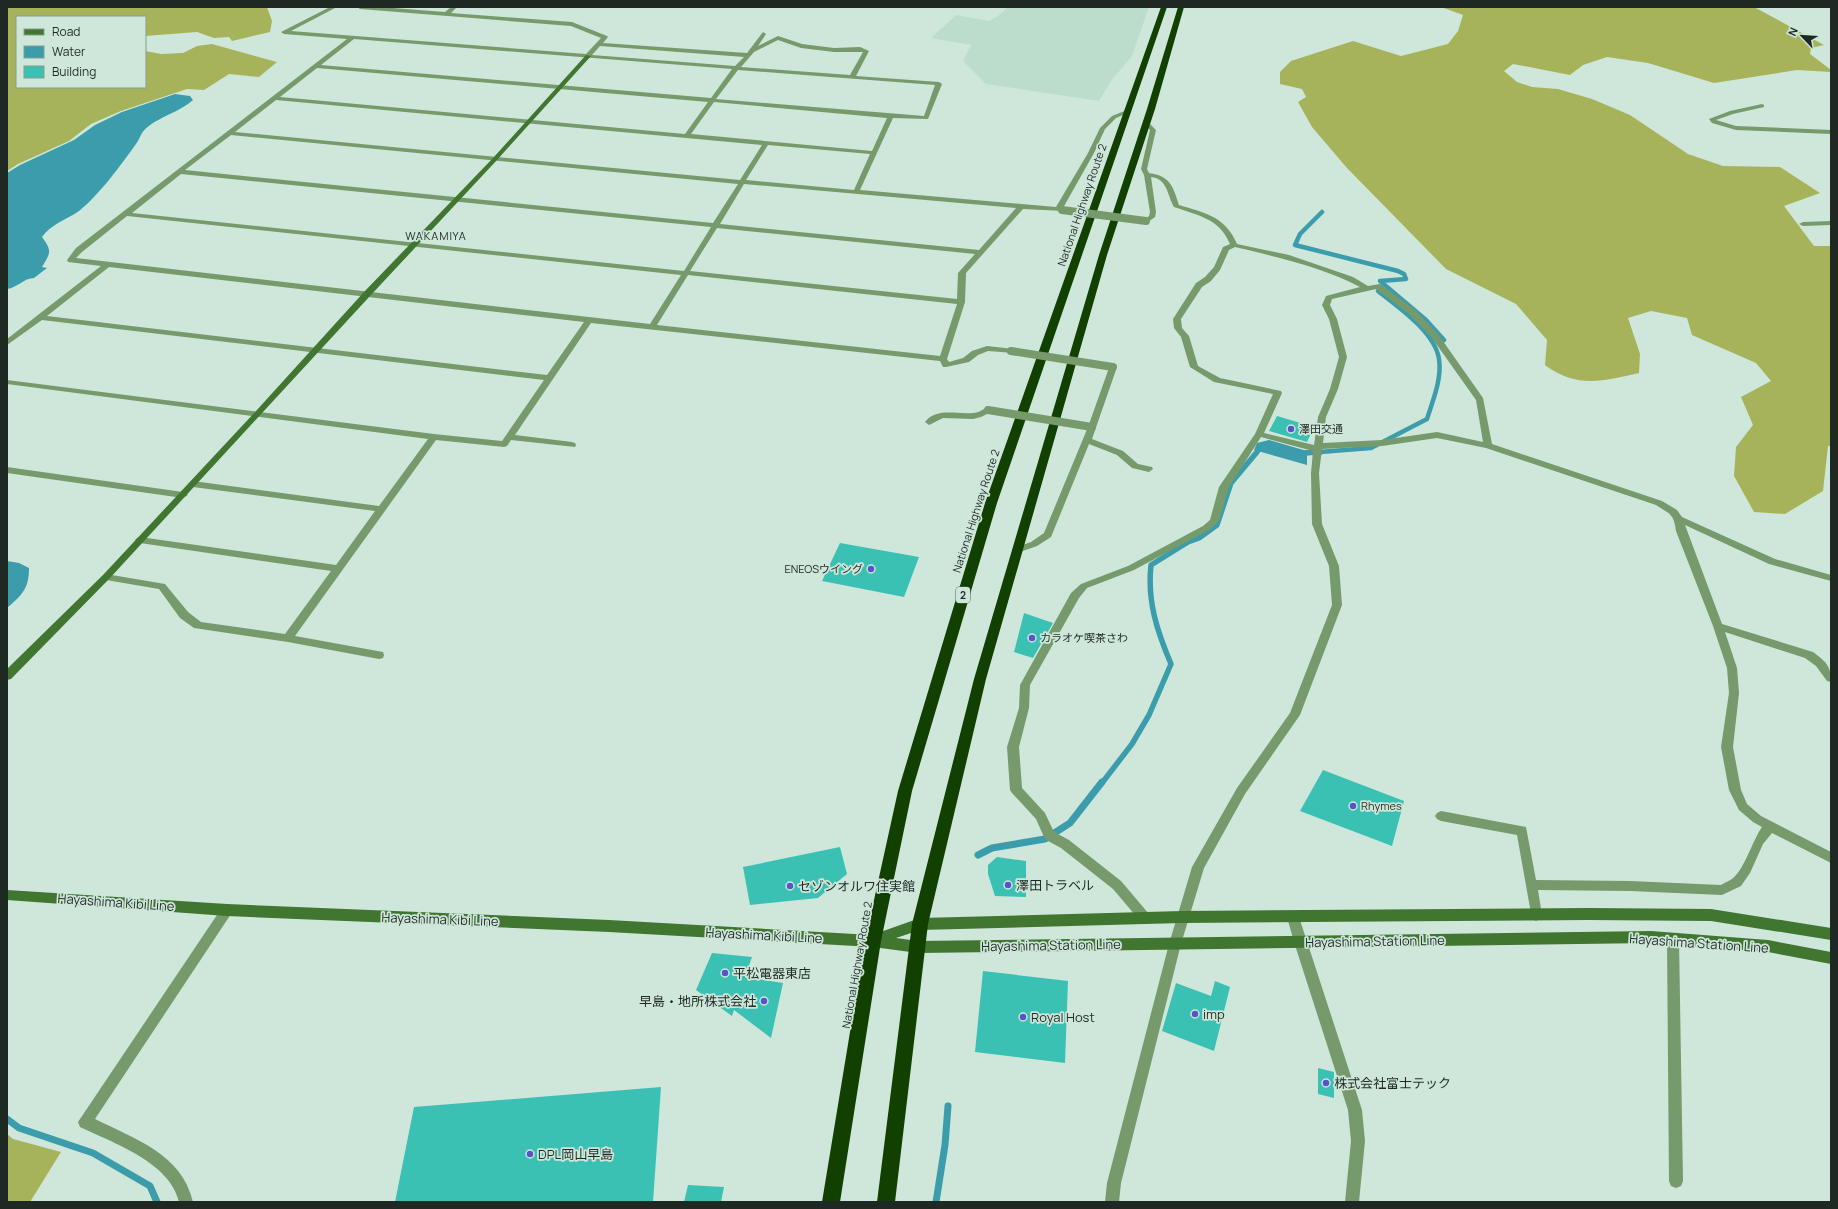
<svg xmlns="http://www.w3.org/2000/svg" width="1838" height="1209" font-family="Manrope,'Noto Sans JP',sans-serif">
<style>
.built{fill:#bdddcc}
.forest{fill:#a7b35a}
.water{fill:#3b9dab}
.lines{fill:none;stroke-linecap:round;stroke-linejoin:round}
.stream-far2{stroke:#3b9dab;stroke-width:4.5}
.stream-far1{stroke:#3b9dab;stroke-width:5.5}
.stream{stroke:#3b9dab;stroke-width:7}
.building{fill:#3bc1b4}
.street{fill:#769a6b;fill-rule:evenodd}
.secondary{fill:#40762f;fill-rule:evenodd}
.highway{fill:#114000;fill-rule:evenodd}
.street-bridge{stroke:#769a6b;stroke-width:8}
.poi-dot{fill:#5754cb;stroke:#cee7da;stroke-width:1.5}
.labels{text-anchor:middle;stroke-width:3.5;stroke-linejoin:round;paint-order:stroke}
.shield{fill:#cee7da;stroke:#54625b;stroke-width:1}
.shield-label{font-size:10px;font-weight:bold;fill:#1f2924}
.street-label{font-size:11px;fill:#1f2924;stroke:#cee7da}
.far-quarter-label{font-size:11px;letter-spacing:1px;fill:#1f2924;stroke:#cee7da}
.poi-label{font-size:11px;fill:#1f2924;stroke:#cee7da;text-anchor:start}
.near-poi-label{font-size:13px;fill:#1f2924;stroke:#cee7da;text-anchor:start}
.near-street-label{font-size:13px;fill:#1f2924;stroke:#cee7da}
</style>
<rect width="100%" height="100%" fill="#cee7da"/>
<path class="built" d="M1008 7H1149L1132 56 1111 81 1099 101 986 84 963 61 971 45 931 38 956 15 989 21 998 16Z"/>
<g class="forest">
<path d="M7 7H267L272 21 270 32 232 41 229 37 214 38 197 32 145 36V17H17V87H145V51L161 54 183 53 197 46 212 44 277 62 259 77 229 74 204 90 187 89 121 111 91 124 69 141 18 164 7 171Z"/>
<path d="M1441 7H1754L1824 45 1811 48 1810 54 1831 70V72L1797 70 1714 83 1648 63 1607 57 1583 65 1570 75 1513 64 1504 71 1517 82 1532 87 1558 89 1592 99 1630 115 1688 154 1723 166 1780 167 1820 193 1784 206 1814 246H1831V446H1828L1823 491 1785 514 1754 512 1734 476 1736 447 1753 425 1741 397 1771 381 1756 363 1692 335 1687 318 1651 311 1628 318 1640 354 1639 373C1603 381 1577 389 1545 365L1547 340 1516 304 1446 269 1347 168 1312 127 1298 102 1306 97 1302 89 1280 84V72L1291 61 1353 41 1401 56 1448 44 1458 31 1463 15Z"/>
<path d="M7 1134 13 1139 61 1152 30 1202H7Z"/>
</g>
<g class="water">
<path d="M175 94 190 96 193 100C179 113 153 118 142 133 140 136 139 140 136 144 121 165 99 195 79 211 66 220 51 224 42 237 52 251 51 252 42 267L47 268 34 278C24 278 17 288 7 289V173L20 165 74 140 95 125 122 112Z"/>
<path d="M1269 440 1307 451V465L1254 450 1257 443Z"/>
<path d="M7 561 19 563 29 568C29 589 22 595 7 608Z"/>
</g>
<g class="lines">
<g class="stream-far2">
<path d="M1322 212 1300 234 1295 245 1398 271 1404 274 1406 279 1380 281 1426 320 1444 340"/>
<path d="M1256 453 1260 448"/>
<path d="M1307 453 1371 448 1427 419C1433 400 1442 379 1439 359 1435 332 1398 307 1378 291"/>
</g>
<g class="stream-far1">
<path d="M1302 453 1321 452"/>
<path d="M1102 783 1132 744 1149 715 1171 664C1157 631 1147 601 1151 565L1188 542 1199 538 1217 525 1231 483 1257 452"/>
</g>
<g class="stream">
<path d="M978 855 992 848 1045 839 1070 823 1102 782"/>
<path d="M7 1119 19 1128 93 1153 150 1186 157 1202"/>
<path d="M936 1202 945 1145 948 1106"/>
</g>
</g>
<g class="building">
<path d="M1277 416 1314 427 1307 442 1269 431Z"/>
<path d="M840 543 919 557 904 597 822 581Z"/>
<path d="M1024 613 1053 623 1033 658 1014 652Z"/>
<path d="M1323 770 1404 801 1392 846 1300 811Z"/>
<path d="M840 847 847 874 818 898 750 905 743 867Z"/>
<path d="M997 857 1026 861V897L995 896 988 874V865Z"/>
<path d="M712 953 752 957 745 977 783 983 771 1038 734 1010 732 1016 696 990Z"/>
<path d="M983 971 1068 981 1065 1063 975 1052Z"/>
<path d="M1215 981 1230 987 1214 1051 1162 1031 1176 983 1211 996Z"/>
<path d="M1318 1068 1334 1072V1098L1318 1094Z"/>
<path d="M661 1087 653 1202H395L414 1107Z"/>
<path d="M688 1185 724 1187 721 1202H684Z"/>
</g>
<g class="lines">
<g class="street">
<path d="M330 7H337L291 31 586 54 601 38 571 26 360 9 357 7H380L445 12 451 7H457L451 13 572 22 607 36 608 37 603 43 747 53 763 32 766 34 758 46 778 36 802 44 834 48 860 47 869 51 856 76 939 82 942 84 928 119 893 118 860 190 1056 207 1088 153 1100 128 1112 116 1127 110 1130 112 1116 118 1105 129 1094 153 1063 208 1065 210 1064 211 1023 209 966 273 965 302 947 359 949 362 963 358 972 351 987 346 1014 349V353L988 351 978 355 969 362 946 367H943L940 361 591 323 515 435 572 442 575 443 576 445 575 447 511 440 507 446 504 447 436 440 295 636 383 652 384 655 383 658 379 659 288 642 194 628 180 618 159 589 106 580 101 577 106 574 165 584 188 612 201 622 285 634 331 571 140 543 137 542 135 540 137 538 140 537 336 565 375 511 193 487 188 484 193 481 379 506 428 439 7 384V380L434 434 502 441 544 380 42 320 7 345V339L101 266 68 262 67 260 76 248 347 39 284 34 281 32ZM354 39 732 69 711 98 321 65ZM778 40 801 48 834 52H863L850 75 741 67 754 52ZM600 46 744 57 735 66 592 55ZM317 68 708 102 685 134 280 97ZM738 70 935 85 924 116 716 99ZM276 100 762 145 740 180 235 132ZM714 102 887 118 872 151 691 134ZM231 135 738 184 713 223 185 170ZM768 145 870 154 854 190 746 180ZM181 174 711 227 684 271 132 213ZM744 184 1016 208 979 250 720 224ZM127 216 681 275 650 324 76 258 82 252ZM717 228 975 254 958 273 957 299 690 271ZM109 267 584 322 547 375 47 316ZM688 275 957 304 940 356 657 325Z"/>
<path d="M1762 104 1764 105V107L1733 114 1716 120 1736 126 1831 130V134L1736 130 1712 123 1709 119 1730 111Z"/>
<path d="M1146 120 1156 130 1147 169 1149 173C1171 176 1173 187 1179 205 1205 213 1225 216 1237 244L1289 255 1353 277 1368 286 1380 284 1414 309 1438 334 1483 398 1492 444 1662 501 1677 510 1682 517 1775 559 1831 575V581L1769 564 1685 525 1722 624 1813 652C1826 662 1831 665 1831 682L1827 681 1816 666 1805 658 1725 632 1737 668 1739 693 1733 747 1741 790 1747 804 1761 816 1831 852V863L1772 833 1763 844 1750 873 1741 886 1722 895 1630 891 1538 890 1542 915 1540 919 1536 921 1532 919 1517 835 1441 821 1437 819 1435 816 1437 813 1441 811 1526 827 1536 880 1630 881 1721 885C1724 883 1729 881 1732 879 1745 869 1752 841 1762 827L1753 822 1739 810 1729 790 1721 747 1729 693 1727 668 1713 626 1676 531C1674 514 1670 514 1656 505L1486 448 1437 438 1382 446 1322 449 1319 473 1322 524 1339 566 1342 605 1300 715 1245 794 1204 868 1181 944 1121 1183 1119 1202H1105L1107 1183 1169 944 1192 867 1237 788 1290 713 1332 605 1329 566 1312 524 1311 473 1313 451 1261 437 1229 487 1219 521 1209 530 1134 570 1087 588 1079 598 1030 685 1029 708 1019 747 1022 788 1045 813 1053 830 1056 833 1069 840 1121 881 1149 914 1151 918 1149 922 1145 924 1141 922 1113 889 1061 848 1048 841 1044 837 1036 819 1012 793 1010 790 1007 747 1019 708 1020 685 1071 593 1081 584 1128 566 1203 526 1210 520 1219 487 1255 434 1273 394 1214 382 1190 367 1181 337 1174 328 1173 319 1196 283 1205 277 1214 267 1223 247 1230 244C1219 218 1199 216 1174 207 1167 195 1168 179 1151 177L1156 212 1155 217 1148 222 1143 221 1149 216 1150 212 1144 175 1141 169 1150 130 1143 122ZM1235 247C1277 257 1322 267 1360 287L1326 296 1322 305 1329 319 1339 357 1330 389 1318 417 1314 445 1264 433 1282 393 1281 391 1220 378 1198 366 1189 336 1182 328 1181 319 1202 287 1211 281 1220 270 1229 250ZM1376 289 1408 313 1432 338 1476 400 1483 442 1437 432 1382 440 1323 443 1326 417 1338 389 1347 357 1337 319 1330 305 1332 299Z"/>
<path d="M1831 221V225L1803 226 1799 224 1803 222Z"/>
<path d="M1110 365H1113L1117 367 1092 439 1123 451 1138 464 1152 467 1153 469 1149 472 1132 468 1117 455 1089 444 1051 537 1037 546 1017 553 1014 552 1012 550 1014 548 1031 542 1044 533 1088 427Z"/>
<path d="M988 407 991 408V412L981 417 973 419 943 418 929 425 925 422C937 407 957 415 973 413 979 413 983 409 988 407Z"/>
<path d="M7 467 183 492 188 495 183 498 7 473Z"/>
<path d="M227 904 231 906 233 910 231 914 95 1119C135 1139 182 1154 193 1202H179C170 1162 113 1143 80 1127L78 1122 223 906Z"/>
<path d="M1293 911 1297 913 1299 917 1362 1110 1365 1141 1359 1202H1345L1351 1141 1348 1110 1294 942 1287 917 1289 913Z"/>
<path d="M1673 933 1677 935 1679 939 1683 1181 1681 1186 1676 1188 1671 1186 1669 1181 1667 939 1669 935Z"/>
</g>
<g class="secondary">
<path d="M586 55 591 56 497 160 370 296 109 579 11 679 7 680V669L103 575 256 411 364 292 493 158Z"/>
<path d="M7 890 227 904 609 920 872 935 920 918 1182 911 1589 908 1711 909 1831 928V940L1711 921 1589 920 1182 923 920 930 896 938 918 941 1651 931 1768 940 1831 952V964L1768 952 1651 943 918 953 873 947 609 932 227 916 7 900Z"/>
</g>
<g class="highway">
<path d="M1161 7H1167L997 503 912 791 881 941 840 1202H822L865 941 898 791 985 503Z"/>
<path d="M1178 7H1184L1155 109 1107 255 986 679 928 924 895 1202H877L912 924 974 679 1099 255 1147 109Z"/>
</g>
<g class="street-bridge">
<path d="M1062 210 1146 221"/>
<path d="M1011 351 1113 367"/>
<path d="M988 410 1092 427"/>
</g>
</g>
<g class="poi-dot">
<circle cx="1291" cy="429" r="4"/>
<circle cx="871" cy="569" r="4"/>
<circle cx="1032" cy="638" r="4"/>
<circle cx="1353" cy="806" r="4"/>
<circle cx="1008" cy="885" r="4"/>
<circle cx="790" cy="886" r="4"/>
<circle cx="725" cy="973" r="4"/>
<circle cx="764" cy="1001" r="4"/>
<circle cx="1195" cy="1014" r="4"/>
<circle cx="1023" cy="1017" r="4"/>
<circle cx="1326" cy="1083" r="4"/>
<circle cx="530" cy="1154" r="4"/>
</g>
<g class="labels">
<rect class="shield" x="956" y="587" width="14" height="16" rx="3"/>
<g class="shield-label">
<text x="963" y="599">2</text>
</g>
<g class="street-label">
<text transform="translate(1082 205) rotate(-71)" y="4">National Highway Route 2</text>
<text transform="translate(976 511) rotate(-72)" y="4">National Highway Route 2</text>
<text transform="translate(857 965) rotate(-80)" y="4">National Highway Route 2</text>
</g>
<g class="far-quarter-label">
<text x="436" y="240">WAKAMIYA</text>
</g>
<g class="poi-label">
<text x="1299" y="433">澤田交通</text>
<text x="863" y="573" text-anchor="end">ENEOSウイング</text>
<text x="1040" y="642">カラオケ喫茶さわ</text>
<text x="1361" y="810">Rhymes</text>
</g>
<g class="near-poi-label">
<text x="1016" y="890">澤田トラベル</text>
<text x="798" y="891">セゾンオルワ住実館</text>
<text x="733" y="978">平松電器東店</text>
<text x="756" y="1006" text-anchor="end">早島・地所株式会社</text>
<text x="1203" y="1019">imp</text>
<text x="1031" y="1022">Royal Host</text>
<text x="1334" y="1088">株式会社富士テック</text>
<text x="538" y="1159">DPL岡山早島</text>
</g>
<g class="near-street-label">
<text transform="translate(116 902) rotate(4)" y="5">Hayashima Kibi Line</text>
<text transform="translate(440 919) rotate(2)" y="5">Hayashima Kibi Line</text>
<text transform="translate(764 935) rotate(3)" y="5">Hayashima Kibi Line</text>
<text transform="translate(1375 941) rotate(-1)" y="5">Hayashima Station Line</text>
<text transform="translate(1699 943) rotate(4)" y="5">Hayashima Station Line</text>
<text transform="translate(1051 945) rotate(-1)" y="5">Hayashima Station Line</text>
</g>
</g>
<rect width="1838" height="1209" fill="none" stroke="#1f2924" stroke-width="16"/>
<rect x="16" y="16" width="130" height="72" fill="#cee7da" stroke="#889b91"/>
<rect x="24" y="29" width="20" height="6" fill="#40762f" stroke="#889b91"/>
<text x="52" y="36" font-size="12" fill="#1f2924">Road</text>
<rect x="24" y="46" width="20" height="12" fill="#3b9dab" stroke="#889b91"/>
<text x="52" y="56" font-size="12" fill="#1f2924">Water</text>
<rect x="24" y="66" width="20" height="12" fill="#3bc1b4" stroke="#889b91"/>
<text x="52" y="76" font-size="12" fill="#1f2924">Building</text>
<g transform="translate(1802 36) rotate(295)" stroke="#cee7da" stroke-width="3" paint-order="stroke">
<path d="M0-3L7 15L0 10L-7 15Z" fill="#1f2924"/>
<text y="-6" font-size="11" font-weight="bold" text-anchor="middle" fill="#1f2924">N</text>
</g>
</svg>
